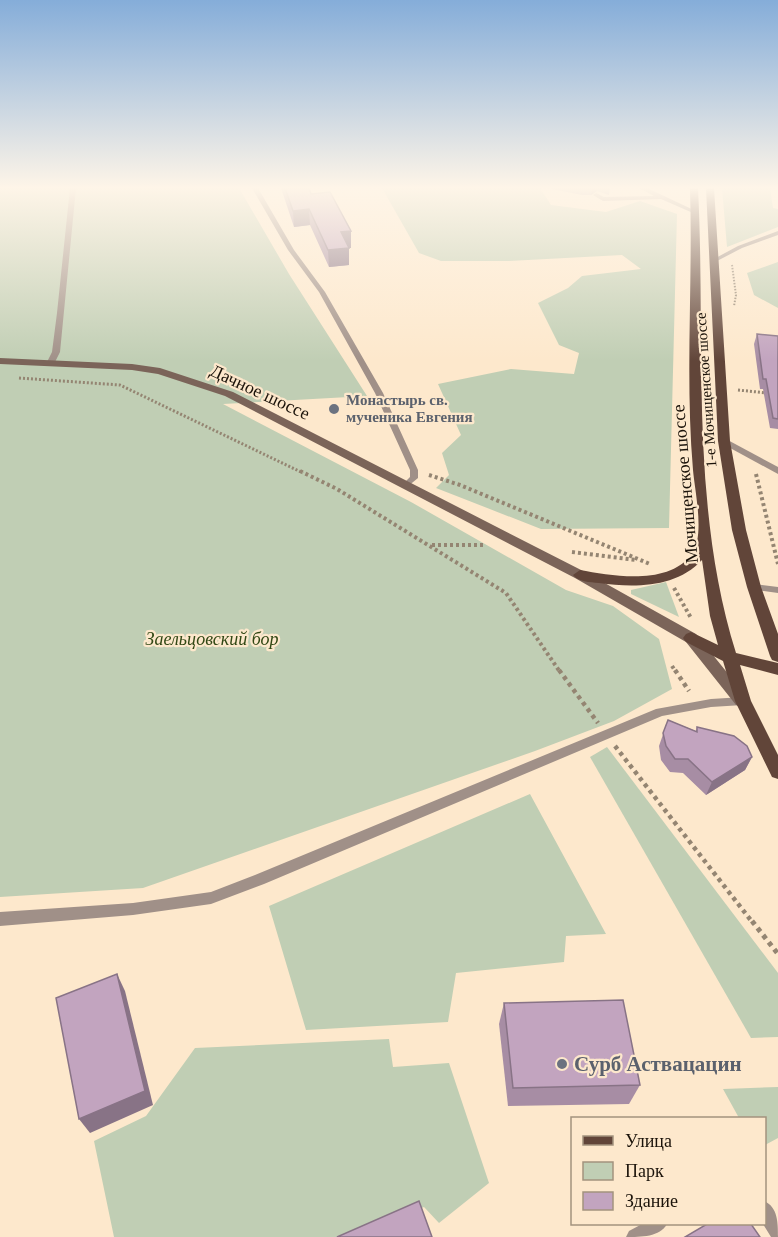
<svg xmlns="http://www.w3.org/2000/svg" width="778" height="1237" font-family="'Times New Roman',serif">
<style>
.green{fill:#c0ceb4}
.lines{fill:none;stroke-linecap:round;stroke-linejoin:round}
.path-far4{stroke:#948572;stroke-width:2;stroke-dasharray:1.5 1.5;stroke-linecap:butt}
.path-far3{stroke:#948572;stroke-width:3;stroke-dasharray:2 2;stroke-linecap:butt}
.path-far2{stroke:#948572;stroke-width:4;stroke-dasharray:3 3;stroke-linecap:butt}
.path-far1{stroke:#948572;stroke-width:4.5;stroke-dasharray:4 4;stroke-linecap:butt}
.path{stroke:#948572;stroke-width:5;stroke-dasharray:4.5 4.5;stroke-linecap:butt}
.lane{fill:#a09088;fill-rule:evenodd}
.secondary{fill:#7b6459;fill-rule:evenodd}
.primary{fill:#614539;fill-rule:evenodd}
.wall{fill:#a78da4}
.shaded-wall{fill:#887386}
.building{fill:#c2a4bf;stroke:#887386;stroke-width:1.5}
.worship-dot{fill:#6b7280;stroke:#fde8cc;stroke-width:2}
.labels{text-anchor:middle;stroke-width:4.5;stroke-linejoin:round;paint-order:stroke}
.far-street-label{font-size:15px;fill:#1b130a;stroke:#fde8cc}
.far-worship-label{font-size:15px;font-weight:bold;fill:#5b616d;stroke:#fde8cc;text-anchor:start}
.street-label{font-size:18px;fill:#1b130a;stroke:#fde8cc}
.park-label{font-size:18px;font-style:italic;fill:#324815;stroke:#fde8cc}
.near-worship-label{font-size:21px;font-weight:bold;fill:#5b616d;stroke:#fde8cc;text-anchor:start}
</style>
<rect width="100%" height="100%" fill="#fde8cc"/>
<g class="green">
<path d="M0 188H239L289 274 367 396 223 404 411 502 566 590 613 606 659 639 672 689 614 721 535 751 143 888 0 897Z"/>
<path d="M382 188H540L551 205 606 212 640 201 677 214 669 528 541 529 436 488 449 475 442 453 461 435 438 384 511 369 574 374 579 353 559 345 538 303 568 288 582 276 641 269 622 255 509 261H441L419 253Z"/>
<path d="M722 188H770L773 208 778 209V227L727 247Z"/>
<path d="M778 262V308L754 295 747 273Z"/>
<path d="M666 582 679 617 631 594V590Z"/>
<path d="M607 747 778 973V1037L751 1038 590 757Z"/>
<path d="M530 794 606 934 566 936 564 962 456 973 448 1022 306 1030 269 906Z"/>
<path d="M389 1039 393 1067 449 1063 489 1183 439 1223 424 1207 353 1237H114L94 1141 146 1116 195 1048Z"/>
<path d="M778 1087V1138L765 1145 764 1118H739L723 1089Z"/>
</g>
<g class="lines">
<path class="path-far4" d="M732 265 736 295 734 306"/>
<g class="path-far3">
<path d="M19 378 120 385 303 473"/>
<path d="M738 390 767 393"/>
</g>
<g class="path-far2">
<path d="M300 471 337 489 506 593 560 672"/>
<path d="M756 474 778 564"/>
<path d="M429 475 460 485 650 564"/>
<path d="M432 545H484"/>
<path d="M572 552 636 560"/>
<path d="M674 588 691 618"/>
<path d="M672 666 676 672"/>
</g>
<g class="path-far1">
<path d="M559 670 598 723"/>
<path d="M675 670 689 691"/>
<path d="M615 746 753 923"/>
</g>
<path class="path" d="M752 921 778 954"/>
<g class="lane">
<path d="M70 188H76L60 352 54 364H51L47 362 52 352 57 313Z"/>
<path d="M252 188H258L294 250 325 292 383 393 418 470V478L407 487 403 484 410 477V470L375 393 319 292 288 250Z"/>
<path d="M639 188H647L698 212 693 213 661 199 603 201 593 195 596 193 604 197 654 196Z"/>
<path d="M778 231V235L742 248 717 261 712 260 738 246Z"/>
<path d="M724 438 778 467V474L721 443V439Z"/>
<path d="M754 584 778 587V593L750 589 749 587 750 585Z"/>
<path d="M743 697 747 698 749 701 747 704 743 705 711 707 662 716 264 884 211 904 133 915 0 926V912L133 903 211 892 255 875 656 709 711 699Z"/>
<path d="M764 1201C778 1207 778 1223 778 1237H771L763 1224H764Z"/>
<path d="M642 1224H667C660 1237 641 1237 626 1237L629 1231Z"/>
</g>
<path class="secondary" d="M0 358 132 364 160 368 233 392 585 572 696 634 750 701 748 705 742 707 736 705 686 642 575 578 225 396 158 374 132 370 0 364Z"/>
<g class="primary">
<path d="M690 188H698C706 342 689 503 736 653L778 663V675L740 665 751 701 778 755V779L772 777 735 701 723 661 686 642 683 638 686 634 691 632 718 645 710 616 702 560C676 588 634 588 599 583 590 582 578 582 573 575L580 570C613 576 668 586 692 554 705 536 695 492 693 470 685 376 693 282 690 188Z"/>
<path d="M706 188H714L730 441 746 530 761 587 778 634V662L772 660 770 656 747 587 732 530 718 441Z"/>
</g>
</g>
<g class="wall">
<path d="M281 188H309L311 194 351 231V248H349V265L329 267 310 225 294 227Z"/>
<path d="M552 188H610L609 195 597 191 591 195H582L552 189Z"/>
<path d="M757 334 778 336V429L770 428 763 389H760L754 344Z"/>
<path d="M668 720 696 731 697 727 752 757 745 770 706 795 683 773 670 772 661 760 659 746Z"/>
<path d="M504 1003 640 1085 629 1104 508 1106 499 1024Z"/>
</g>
<g class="shaded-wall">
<path d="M593 188H597V191L591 195 592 189Z"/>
<path d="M309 209 310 225 294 227 293 211Z"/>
<path d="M351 231V248H349V265L329 267 328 250 341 232Z"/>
<path d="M752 757 745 770 706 795 712 782Z"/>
<path d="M117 974 125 991 153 1105 90 1133 79 1119Z"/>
</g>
<g class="building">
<path d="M285 188H309L311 194 330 192 351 231 341 232 349 248 328 250 309 209 293 211Z"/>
<path d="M757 334 778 336V419L773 418 766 379H763Z"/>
<path d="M668 720 697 732V727L734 736 747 746 752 757 712 782 688 759H675L666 746 663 733Z"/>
<path d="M117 974 145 1091 79 1119 56 998Z"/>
<path d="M623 1000 640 1085 513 1088 504 1003Z"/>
<path d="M419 1201 432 1237H337Z"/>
<path d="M707 1224H751L760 1237H685Z"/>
</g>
<linearGradient id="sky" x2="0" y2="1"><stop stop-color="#85add9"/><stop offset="0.52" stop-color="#fef5e8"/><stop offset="1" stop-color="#fef5e8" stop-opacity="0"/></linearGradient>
<rect width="778" height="361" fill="url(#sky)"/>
<g class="worship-dot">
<circle cx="334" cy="409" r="6"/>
<circle cx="562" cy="1064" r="6"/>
</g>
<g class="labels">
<g class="far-street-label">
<text transform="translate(706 390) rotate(-94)" y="5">1-е Мочищенское шоссе</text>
</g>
<g class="far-worship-label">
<text x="346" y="405">Монастырь св.<tspan x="346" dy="17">мученика Евгения</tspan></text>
</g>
<g class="street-label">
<text transform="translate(260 392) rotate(25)" y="6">Дачное шоссе</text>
<text transform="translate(685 484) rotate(-95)" y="6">Мочищенское шоссе</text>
</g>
<g class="park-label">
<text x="212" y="645">Заельцовский бор</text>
</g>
<g class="near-worship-label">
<text x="574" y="1071">Сурб Аствацацин</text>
</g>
</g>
<rect x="571" y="1117" width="195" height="108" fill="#fde8cc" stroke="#a3937e" stroke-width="1.5"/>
<rect x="583" y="1136" width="30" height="9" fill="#614539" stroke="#a3937e" stroke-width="1.5"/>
<text x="625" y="1147" font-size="18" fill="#1b130a">Улица</text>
<rect x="583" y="1162" width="30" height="18" fill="#c0ceb4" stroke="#a3937e" stroke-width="1.5"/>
<text x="625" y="1177" font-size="18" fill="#1b130a">Парк</text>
<rect x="583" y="1192" width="30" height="18" fill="#c2a4bf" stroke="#a3937e" stroke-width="1.5"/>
<text x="625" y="1207" font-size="18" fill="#1b130a">Здание</text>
</svg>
